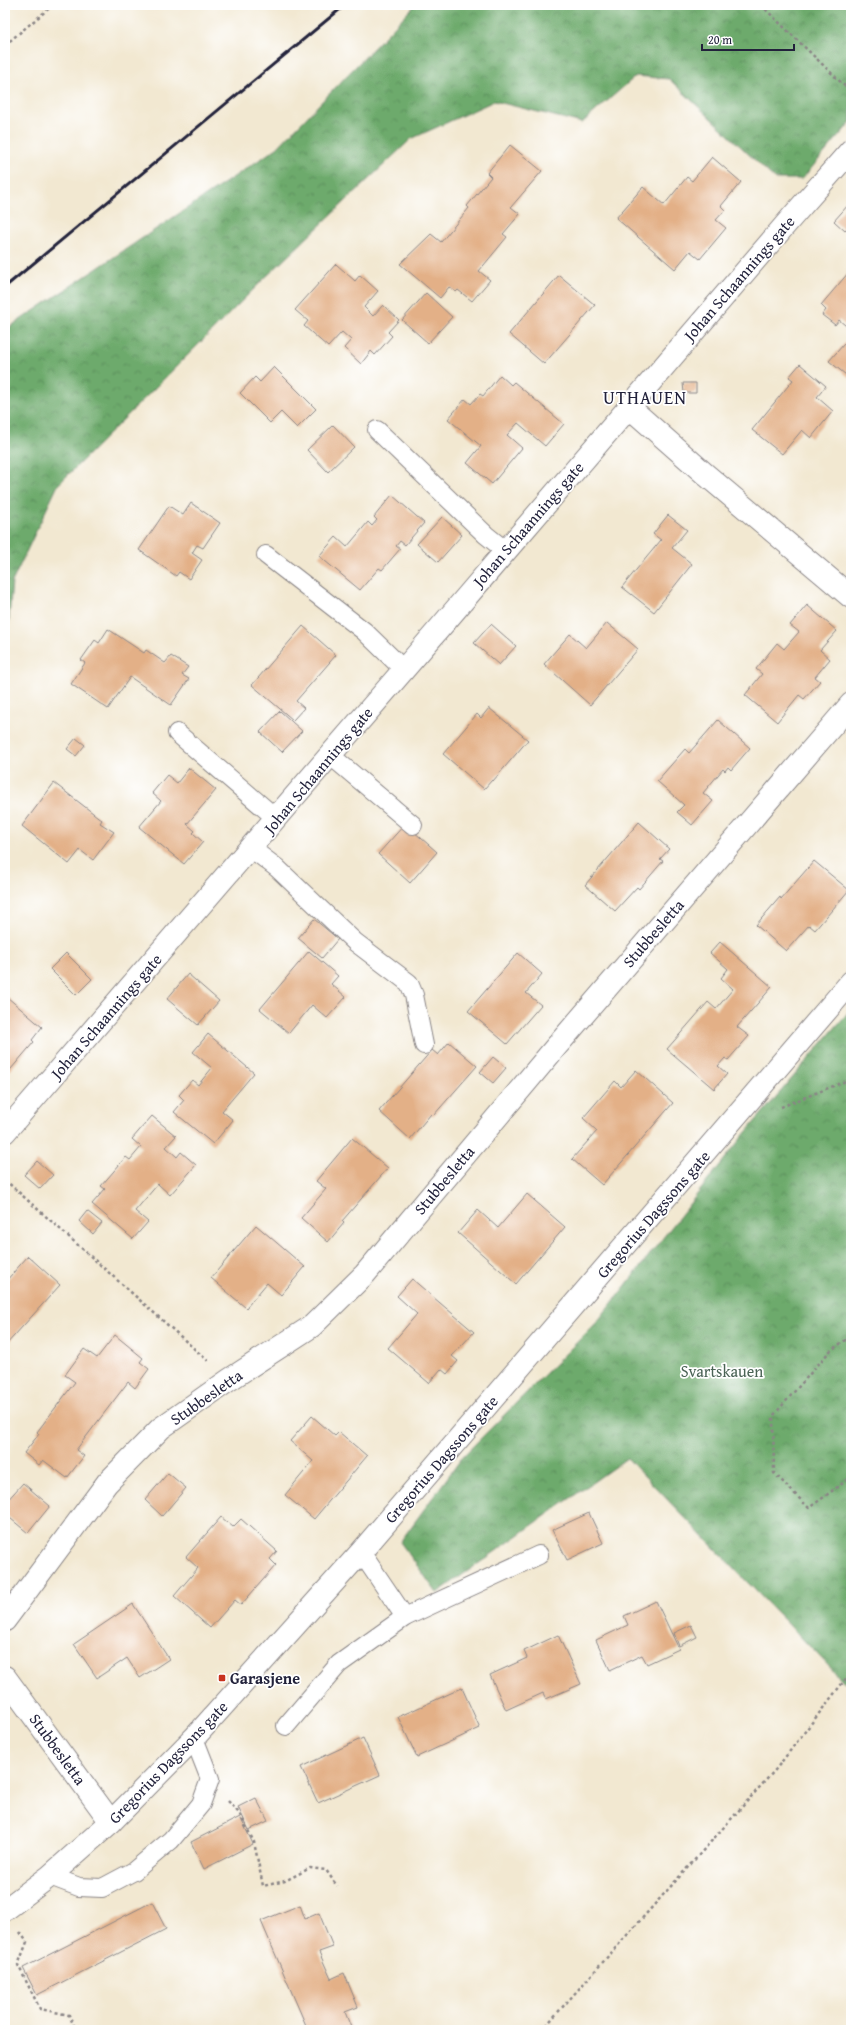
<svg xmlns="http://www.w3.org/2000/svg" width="856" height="2035" font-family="'Gentium Book Plus',serif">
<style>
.forest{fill:url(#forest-crowns);stroke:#486654}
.building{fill:#e3b087}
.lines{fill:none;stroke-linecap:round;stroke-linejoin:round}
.service-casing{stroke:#8a8586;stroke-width:20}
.minor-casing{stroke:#8a8586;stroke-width:24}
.tertiary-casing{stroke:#8a8586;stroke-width:24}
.path{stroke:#8a8586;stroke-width:2.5;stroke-dasharray:3 3;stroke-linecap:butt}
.service{stroke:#fff;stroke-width:18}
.minor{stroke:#fff;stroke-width:22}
.tertiary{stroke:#fff;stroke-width:22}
.rail{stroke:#22223b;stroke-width:3}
.poi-dot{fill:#c8321e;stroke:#fff;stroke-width:1.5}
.labels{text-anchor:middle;stroke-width:3.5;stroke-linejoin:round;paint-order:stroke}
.street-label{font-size:16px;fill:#22223b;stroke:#fff}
.park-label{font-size:16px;fill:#4a6355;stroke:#fff}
.poi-label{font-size:16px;font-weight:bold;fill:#22223b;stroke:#fff;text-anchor:start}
.quarter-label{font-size:18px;letter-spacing:1px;fill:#22223b;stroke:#fff}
</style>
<defs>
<pattern id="forest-crowns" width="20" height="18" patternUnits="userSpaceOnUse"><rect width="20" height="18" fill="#6daa6c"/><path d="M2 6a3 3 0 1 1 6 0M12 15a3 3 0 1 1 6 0" fill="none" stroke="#598a5a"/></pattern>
</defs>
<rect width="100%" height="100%" fill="#fff"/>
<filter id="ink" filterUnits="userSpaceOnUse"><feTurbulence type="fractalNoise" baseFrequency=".025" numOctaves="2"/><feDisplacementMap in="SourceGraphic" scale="8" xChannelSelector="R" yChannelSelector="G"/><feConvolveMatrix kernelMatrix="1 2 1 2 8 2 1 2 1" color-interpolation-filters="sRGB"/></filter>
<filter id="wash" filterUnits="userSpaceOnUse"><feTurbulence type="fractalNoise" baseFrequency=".012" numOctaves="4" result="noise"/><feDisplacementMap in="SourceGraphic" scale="16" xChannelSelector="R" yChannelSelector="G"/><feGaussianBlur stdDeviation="0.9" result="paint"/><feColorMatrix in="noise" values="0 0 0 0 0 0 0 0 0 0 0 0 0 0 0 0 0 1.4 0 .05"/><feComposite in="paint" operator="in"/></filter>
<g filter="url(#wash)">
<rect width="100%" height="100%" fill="#f2e8d1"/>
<g class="forest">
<path d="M415 5H851V122L802 179H775L669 79 636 76 582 123 494 101 411 139 267 276 58 485 12 582 5 667V330L277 148Z"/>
<path d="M851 1009V1689L627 1458 437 1593 400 1542 464 1455 597 1322 742 1137Z"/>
</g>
<g id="blocks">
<g class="building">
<path d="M510 145 542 171 511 207 520 214 503 234 507 237 479 271 490 280 472 301 458 290 456 292 449 287 440 298 400 264 431 234 441 242 469 208 467 206 491 177 487 173Z"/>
<path d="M712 157 741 182 721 206 725 210 716 220 726 228 700 259 690 251 675 269 616 218 643 187 664 205 687 177 692 181Z"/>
<path d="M849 204 851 205V224L845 231 834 221Z"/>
<path d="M336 264 355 281 360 275 378 291 364 307 373 316 383 305 399 320 388 332 392 336 375 355 371 351 361 364 344 348 351 340 342 332 328 347 304 326 308 321 295 310Z"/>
<path d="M849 272 851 274V330L839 320 835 325 822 315 826 310 821 305Z"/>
<path d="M559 275 595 305 544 364 509 334Z"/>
<path d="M426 293 452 317 428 343 402 320Z"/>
<path d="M851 336V379L829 361Z"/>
<path d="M800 364 826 386 817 397 833 411 811 438 802 430 782 454 752 430 793 380 789 377Z"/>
<path d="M274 367 316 409 297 428 281 412 270 423 240 393 255 377 260 382Z"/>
<path d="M500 375 511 385 514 382 564 424 545 446 518 423 507 435 522 448 492 484 467 463 481 446 448 419 465 399 471 404 480 394 483 396Z"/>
<path d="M683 383H696V393H684Z"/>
<path d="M333 425 354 447 328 472 307 450Z"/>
<path d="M392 495 424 523 405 545 400 541 396 546 400 549 382 570 379 568 360 590 319 556 336 537 347 547 368 522 372 526 377 520 374 517Z"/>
<path d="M191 503 220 523 203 548 197 545 192 553 202 560 189 579 179 572 176 576 139 550 169 506 183 515Z"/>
<path d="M668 515 687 530 672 548 692 564 654 612 622 587 661 540 653 534Z"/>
<path d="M442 517 462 535 438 562 417 544Z"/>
<path d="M807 605 837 631 820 650 830 659 815 677 820 681 804 699 799 695 777 722 745 695 762 674 756 669 777 643 784 649 799 632 790 625Z"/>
<path d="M607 623 638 649 590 705 544 664 570 634 586 648Z"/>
<path d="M491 624 516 646 499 665 474 643Z"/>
<path d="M303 626 336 655 296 701 304 708 293 720 252 685Z"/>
<path d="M108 629 144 653 146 650 165 663 171 656 188 667 182 675 189 679 171 705 130 677 108 709 71 684 85 663 81 660 95 640 99 643Z"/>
<path d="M489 708 528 740 493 781 492 780 484 789 443 754 477 714 481 718Z"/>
<path d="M280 711 302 731 282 752 260 732Z"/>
<path d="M718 720 750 748 731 770 728 767 725 771 723 769 703 793 713 801 692 825 677 812 684 805 657 781 685 749 689 753Z"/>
<path d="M76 738 85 745 76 756 67 749Z"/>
<path d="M189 768 216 790 187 824 195 831 193 833 203 842 184 864 139 827 161 801 152 793 167 775 177 783Z"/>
<path d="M54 783 102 820 100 823 114 832 93 860 80 850 69 864 22 826Z"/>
<path d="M639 822 669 849 660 859 663 861 639 889 637 887 615 911 585 885Z"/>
<path d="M405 824 437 852 410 883 378 854Z"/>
<path d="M814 861 849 890 815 930 809 925 786 951 756 925 780 897 781 899Z"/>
<path d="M314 919 338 939 322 958 298 938Z"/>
<path d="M720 942 772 987 737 1027 749 1036 728 1060 725 1058 718 1066 727 1074 714 1089 667 1049 708 1002 716 1009 733 989 721 978 728 969 710 953Z"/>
<path d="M309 951 338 976 331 984 346 997 327 1018 312 1005 289 1033 260 1009Z"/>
<path d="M66 953 92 979 76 995 50 969Z"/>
<path d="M518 953 542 974 526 993 541 1005 507 1044 468 1011Z"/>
<path d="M188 974 219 1001 198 1025 167 999Z"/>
<path d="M7 997 42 1027 32 1040 34 1042 5 1076V1000Z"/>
<path d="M208 1034 254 1073 222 1111 233 1120 213 1144 174 1112 184 1100 179 1095 192 1080 198 1085 212 1068 193 1052Z"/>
<path d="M449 1042 477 1066 433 1116 431 1114 410 1139 379 1111 432 1050 438 1055Z"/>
<path d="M493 1057 506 1068 493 1083 480 1072Z"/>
<path d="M636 1070 673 1103 602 1185 572 1159 597 1131 583 1118 615 1081 621 1087Z"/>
<path d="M152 1116 176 1136 166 1147 177 1157 181 1152 196 1165 170 1195 158 1184 135 1211 148 1222 133 1239 92 1204 105 1189 101 1186 126 1157 130 1160 141 1147 132 1139Z"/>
<path d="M352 1138 388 1168 342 1221 344 1223 328 1242 301 1218 326 1189 316 1181Z"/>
<path d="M37 1161 53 1175 40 1189 24 1175Z"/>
<path d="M527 1194 565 1227 516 1284 458 1233 478 1210 498 1228Z"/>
<path d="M87 1211 102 1223 93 1234 79 1221Z"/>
<path d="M256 1225 305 1267 281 1295 267 1283 246 1308 211 1278Z"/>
<path d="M28 1256 60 1285 5 1346V1282Z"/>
<path d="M412 1279 474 1332 452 1356 458 1361 447 1374 441 1369 429 1383 388 1348 417 1314 397 1296Z"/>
<path d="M115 1335 143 1358 140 1362 149 1369 135 1388 128 1382 76 1450 84 1456 67 1478 43 1460 39 1465 24 1453 39 1434 37 1432 75 1382 65 1375 84 1349 97 1358Z"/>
<path d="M312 1416 335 1436 339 1432 367 1456 314 1519 285 1495 313 1461 290 1441Z"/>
<path d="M168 1473 186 1488 162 1516 145 1500Z"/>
<path d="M23 1483 50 1506 28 1533 5 1514V1503Z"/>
<path d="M589 1513 603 1543 567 1560 552 1530Z"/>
<path d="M221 1517 233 1527 241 1519 277 1551 270 1559 276 1565 241 1605 235 1600 210 1628 174 1596 198 1568 186 1557Z"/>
<path d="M656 1601 679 1649 647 1664 642 1655 610 1670 596 1640 628 1625 624 1616Z"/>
<path d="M133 1604 169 1659 140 1678 127 1658 97 1678 74 1644Z"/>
<path d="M691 1625 697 1637 679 1646 674 1633Z"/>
<path d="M558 1635 581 1684 546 1699 543 1693 506 1710 490 1675 527 1658 524 1651Z"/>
<path d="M462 1688 480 1728 417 1757 398 1717Z"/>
<path d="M363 1738 380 1775 318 1803 301 1767Z"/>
<path d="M256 1798 268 1821 249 1830 238 1807Z"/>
<path d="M240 1817 253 1844 204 1869 191 1842Z"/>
<path d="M152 1902 166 1929 37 1995 23 1968Z"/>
<path d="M300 1905 305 1919 319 1913 333 1947 319 1952 331 1979 344 1973 358 2007 345 2012 352 2030H308L261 1921Z"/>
</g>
</g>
</g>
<g filter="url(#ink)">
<use href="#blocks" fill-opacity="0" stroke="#8a8586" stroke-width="1"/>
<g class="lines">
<g class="service-casing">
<g id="service">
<path d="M377 430 486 535 506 551"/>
<path d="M266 555 364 631 403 669"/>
<path d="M177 733 277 819"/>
<path d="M330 755 413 825"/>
<path d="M252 849 277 868 355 942 409 983 414 995 424 1045"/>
<path d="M361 1552 405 1617"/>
<path d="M286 1726 339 1664 405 1617 539 1555"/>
<path d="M50 1876 79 1887 102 1888 134 1871 171 1840 201 1804 210 1779 194 1738"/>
</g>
</g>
<g class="minor-casing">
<g id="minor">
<path d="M629 407 705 474 851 597"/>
<path d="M5 1132C269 829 530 522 792 217L851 150"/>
<path d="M5 1620 107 1483 161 1428 229 1380 312 1326 365 1274 555 1048 851 704"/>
<path d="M5 1677 111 1822"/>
</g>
</g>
<g class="tertiary-casing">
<path id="tertiary" d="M5 1910 50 1876 111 1822 194 1738 361 1552 851 982"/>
</g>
<g class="path">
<path d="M761 5 851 92"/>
<path d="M5 45 53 5"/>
<path d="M781 1107 851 1079"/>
<path d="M5 1180 208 1361"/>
<path d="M851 1336 830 1351 773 1416 774 1473 809 1508 851 1477"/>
<path d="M228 1801 239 1813 254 1842 263 1886 285 1881 310 1868 326 1870 337 1886"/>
<path d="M20 1932 27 1942 18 1965 40 2009 69 2015 76 2030"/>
<path d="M542 2030 776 1769 851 1672"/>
</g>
<use href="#service" class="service"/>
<use href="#minor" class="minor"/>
<use href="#tertiary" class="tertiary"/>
<path class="rail" d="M5 287 345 5"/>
</g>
</g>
<rect class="poi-dot" x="218" y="1674" width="8" height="8" rx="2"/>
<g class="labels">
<g class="street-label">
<text transform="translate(739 278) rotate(-49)" y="6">Johan Schaannings gate</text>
<text transform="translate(528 524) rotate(-49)" y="6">Johan Schaannings gate</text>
<text transform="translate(318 770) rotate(-50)" y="6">Johan Schaannings gate</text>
<text transform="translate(653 933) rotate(-49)" y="6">Stubbesletta</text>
<text transform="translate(106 1016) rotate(-49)" y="6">Johan Schaannings gate</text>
<text transform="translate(444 1180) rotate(-50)" y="6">Stubbesletta</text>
<text transform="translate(653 1214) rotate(-49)" y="6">Gregorius Dagssons gate</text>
<text transform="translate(206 1397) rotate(-35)" y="6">Stubbesletta</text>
<text transform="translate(441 1459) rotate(-49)" y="6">Gregorius Dagssons gate</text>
<text transform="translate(58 1749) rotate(54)" y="6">Stubbesletta</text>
<text transform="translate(168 1762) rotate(-46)" y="6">Gregorius Dagssons gate</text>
</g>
<g class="park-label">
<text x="722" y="1377">Svartskauen</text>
</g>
<g class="poi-label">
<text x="230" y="1684">Garasjene</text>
</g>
<g class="quarter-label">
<text x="645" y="404">UTHAUEN</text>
</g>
</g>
<rect width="856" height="2035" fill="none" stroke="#fff" stroke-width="20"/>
<path d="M702 44v6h92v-6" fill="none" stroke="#22223b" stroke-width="2"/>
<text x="708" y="44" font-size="12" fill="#22223b" stroke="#ffffff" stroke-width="3" paint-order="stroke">20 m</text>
</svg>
